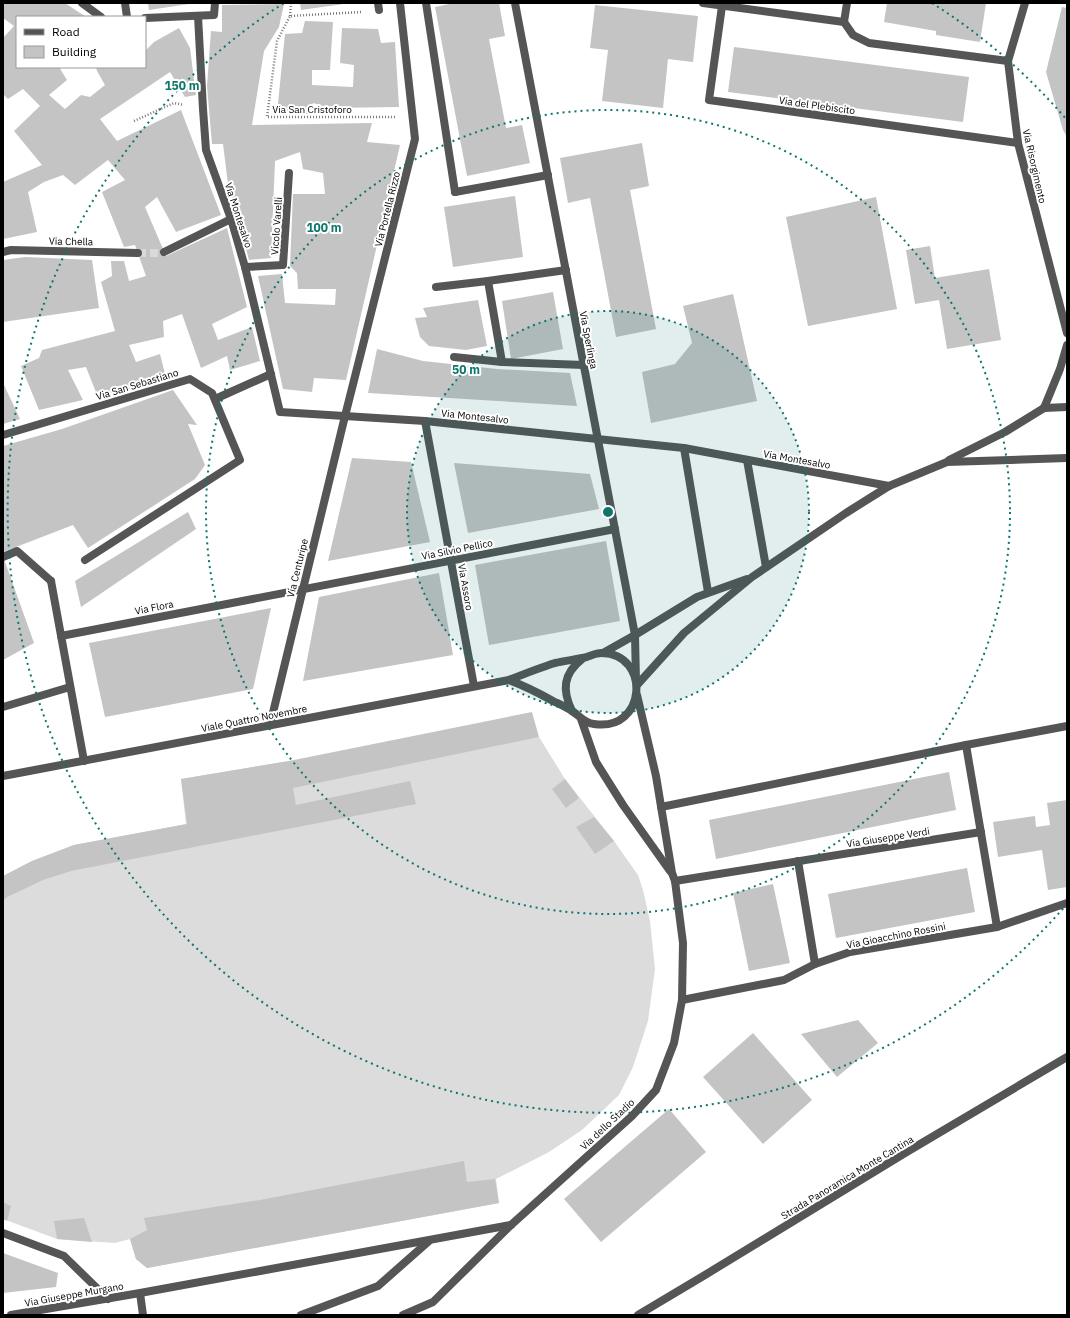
<svg xmlns="http://www.w3.org/2000/svg" width="1070" height="1318" font-family="'IBM Plex Sans',sans-serif">
<style>
.pitch{fill:#dcdcdc}
.building{fill:#c4c4c4}
.lines{fill:none;stroke-linecap:round;stroke-linejoin:round}
.minor-tunnel{stroke:#d9d9d9;stroke-width:8;stroke-dasharray:8 4;stroke-linecap:butt}
.path{stroke:#777;stroke-width:2.5;stroke-dasharray:1 2;stroke-linecap:butt}
.service{stroke:#555;stroke-width:8}
.pedestrian{stroke:#555;stroke-width:8}
.minor{stroke:#555;stroke-width:8}
.tertiary{stroke:#555;stroke-width:8}
.ring{fill:none;stroke:#0f766e;stroke-width:2;stroke-dasharray:2 4}
.labels{text-anchor:middle;stroke-width:4;stroke-linejoin:round;paint-order:stroke}
.street-label{font-size:10px;fill:#000;stroke:#fff}
.centre{fill:#0f766e;stroke:#fff;stroke-width:2}
.ring-label{font-size:12px;text-anchor:middle;font-weight:bold;fill:#0f766e;stroke:#fff;stroke-width:4;stroke-linejoin:round;paint-order:stroke}
</style>
<rect width="100%" height="100%" fill="#fff"/>
<path class="pitch" d="M539 737 565 779 614 841 638 875 643 890 650 921 655 969 648 1021 633 1067 619 1095 582 1130 549 1152 496 1179 499 1203 147 1268 136 1259 130 1239 115 1243 57 1239 3 1219V876L32 861 74 845 186 824 181 779 289 761Z"/>
<g class="building">
<path d="M3 3H65L86 17H17V67H59L67 80 49 95 65 109 81 95 90 97 105 85 97 71 96 67H145V51L154 42 179 28 190 48 196 95 185 97 170 72 100 119 117 141 181 110 221 215 176 232 157 197 145 207 166 256 227 228 247 307 212 324 218 340 252 327 260 361 230 370 227 356 201 368 182 314 163 321 164 337 129 345 136 362 160 354 166 378 99 400 86 367 68 370 83 400 39 410 21 366 39 358 42 350 115 331 101 282 112 276 111 261H124L129 281 146 276 135 245 124 247 102 192 125 180 108 160 75 185 63 175 44 182 28 192 37 232 3 239V182L42 165 14 131 40 106 23 89 8 99 3 94V38L14 26 3 18Z"/>
<path d="M148 3H189V4L149 10Z"/>
<path d="M300 3H344V4L301 10Z"/>
<path d="M454 3H499L505 36 489 39 506 128 522 125 530 163 467 176 435 7Z"/>
<path d="M887 3H986L980 42 936 35V31L884 22Z"/>
<path d="M284 4 279 27 264 51 252 125 372 123 367 142 400 145 346 380 314 378 312 392 283 389 258 276 282 274 285 303 335 305 336 289H298L297 273 290 266 293 194H325L323 173 303 169 300 152 275 161 271 258 249 260 228 184 223 144H212L207 86 211 31 222 32V5Z"/>
<path d="M595 5 698 16 693 62 668 59 663 108 602 101 608 50 590 48Z"/>
<path d="M1062 7 1067 8V137L1063 130 1046 72Z"/>
<path d="M305 21 333 22 330 70H312V85L353 87 354 65 340 63 342 28 378 29 381 43 395 42 399 107 330 108 313 103 310 114 277 113 285 34 302 33Z"/>
<path d="M734 47 969 77 963 122 728 92Z"/>
<path d="M642 143 649 186 630 190 656 329 616 337 590 198 568 203 560 158Z"/>
<path d="M515 196 523 257 453 267 444 207Z"/>
<path d="M876 197 897 309 808 326 786 217Z"/>
<path d="M930 246 935 278 989 269 1001 340 947 349 939 300 915 304 906 250Z"/>
<path d="M25 257 92 260 99 308 3 322V260Z"/>
<path d="M553 292 563 349 511 359 502 301Z"/>
<path d="M733 294 757 401 651 423 642 372 675 364 692 343 683 306Z"/>
<path d="M478 300 487 346 466 350 429 346 420 337 415 318 427 317 423 308Z"/>
<path d="M377 349 423 361 497 369 570 373 577 406 368 393Z"/>
<path d="M3 383 20 419 3 424Z"/>
<path d="M173 390 197 425 188 424 205 465 195 479 88 548 73 525 3 552V446L62 429Z"/>
<path d="M352 458 411 462 430 542 328 561Z"/>
<path d="M454 463 590 474 599 509 468 533Z"/>
<path d="M188 512 196 529 81 607 75 581Z"/>
<path d="M606 541 620 621 489 645 475 565Z"/>
<path d="M4 559 34 643 3 660V560Z"/>
<path d="M439 573 453 655 303 681 319 597Z"/>
<path d="M271 608 253 689 105 717 89 643Z"/>
<path d="M532 712 539 737 293 788 296 805 410 781 416 804 71 871 43 880 7 897 3 901V876L32 861 74 845 187 824 181 779 289 761Z"/>
<path d="M949 772 956 810 716 859 709 820Z"/>
<path d="M565 779 579 798 566 808 552 789Z"/>
<path d="M1067 800V887L1048 890 1042 850 998 857 993 822 1035 816 1036 827 1050 825 1047 803Z"/>
<path d="M594 817 614 841 595 854 576 827Z"/>
<path d="M967 868 975 912 836 938 828 894Z"/>
<path d="M773 884 790 963 749 971 733 893Z"/>
<path d="M858 1020 878 1043 837 1077 801 1034Z"/>
<path d="M753 1033 812 1100 763 1144 703 1077Z"/>
<path d="M669 1109 706 1152 601 1242 564 1199Z"/>
<path d="M464 1161 467 1182 495 1179 499 1203 147 1268 136 1259 130 1239 147 1230 144 1218 260 1200Z"/>
<path d="M3 1202 11 1206 7 1221 3 1219Z"/>
<path d="M84 1218 92 1242 57 1239 54 1221Z"/>
<path d="M3 1253 58 1273 56 1287 3 1293Z"/>
</g>
<g class="lines">
<path class="minor-tunnel" d="M138 253H162L164 252"/>
<g class="path">
<path d="M361 12 290 16 277 41 267 117H395"/>
<path d="M290 16 291 3"/>
<path d="M134 121 174 103 184 105"/>
</g>
<path class="service" d="M426 3 455 192"/>
<path class="pedestrian" d="M3 557 17 551 51 581"/>
<g class="minor">
<path d="M82 3 101 17"/>
<path d="M125 3 127 17"/>
<path d="M378 3 379 10"/>
<path d="M515 3 635 635 636 681"/>
<path d="M703 3 844 22 847 3"/>
<path d="M1025 3 1008 61 1018 143 1067 333"/>
<path d="M722 6 709 100 1018 143"/>
<path d="M198 16 203 109 206 150 231 219 245 267 280 412 425 421 684 448 889 486"/>
<path d="M145 18 214 15 215 3"/>
<path d="M844 22 853 35 869 43 1008 61"/>
<path d="M455 192 548 175"/>
<path d="M3 252 11 250 138 253"/>
<path d="M164 252 231 219"/>
<path d="M245 267 283 265 289 173"/>
<path d="M566 270 488 281 502 362 584 365"/>
<path d="M436 287 488 281"/>
<path d="M454 357 502 362"/>
<path d="M215 399 271 374"/>
<path d="M1044 408 1060 369 1067 345"/>
<path d="M1044 408 1067 407"/>
<path d="M425 421 474 686"/>
<path d="M3 435 190 379 212 393 240 460 85 560"/>
<path d="M684 448 708 592"/>
<path d="M747 460 766 567"/>
<path d="M949 460 1005 432 1044 408"/>
<path d="M51 581 84 761"/>
<path d="M61 636 615 529"/>
<path d="M603 653 635 635 697 597 747 579"/>
<path d="M637 685 684 633 752 577 846 513 889 486 947 462 1067 458"/>
<path d="M3 707 70 687"/>
<path d="M270 725 345 416 415 139 400 3"/>
<path d="M966 745 997 927"/>
<path d="M661 807 966 745 1067 726"/>
<path d="M798 861 815 964"/>
<path d="M675 881 981 832"/>
<path d="M682 1000 784 980 815 964 850 952 997 927 1067 903"/>
<path d="M3 1233 64 1256 108 1299"/>
<path d="M140 1293 143 1315"/>
<path d="M11 1315 140 1293 511 1225"/>
<path d="M301 1315 378 1286 429 1241"/>
</g>
<g class="tertiary">
<path d="M572 711C562 690 563 674 582 659"/>
<path d="M581 719 596 762 623 805 670 871"/>
<path d="M3 776 509 680C524 674 539 668 555 663 563 661 573 660 582 658 589 657 594 653 602 653 651 654 647 732 594 724 584 723 580 716 572 711 566 707 559 704 553 701 537 692 525 686 509 680"/>
<path d="M403 1315 433 1302 511 1225 632 1116 656 1090 674 1043 682 1000 683 943 675 881 672 873 656 776 637 695"/>
<path d="M638 1315 705 1275 905 1153 1067 1057"/>
</g>
</g>
<circle cx="608" cy="512" r="201" fill="#0f766e" fill-opacity=".12"/>
<g class="ring">
<circle cx="608" cy="512" r="201"/>
<circle cx="608" cy="512" r="402"/>
<path d="M1067 904A603 603 0 1 1 284 3M932 3A603 603 0 0 1 1067 120"/>
</g>
<g class="labels">
<g class="street-label">
<text transform="translate(817 105) rotate(8)" y="4">Via del Plebiscito</text>
<text x="312" y="113">Via San Cristoforo</text>
<text transform="translate(1035 166) rotate(77)" y="4">Via Risorgimento</text>
<text transform="translate(387 209) rotate(-76)" y="4">Via Portella Rizzo</text>
<text transform="translate(239 215) rotate(72)" y="4">Via Montesalvo</text>
<text transform="translate(276 226) rotate(-86)" y="4">Vicolo Varelli</text>
<text transform="translate(71 241) rotate(1)" y="4">Via Chella</text>
<text transform="translate(589 340) rotate(79)" y="4">Via Sperlinga</text>
<text transform="translate(137 384) rotate(-17)" y="4">Via San Sebastiano</text>
<text transform="translate(475 416) rotate(6)" y="4">Via Montesalvo</text>
<text transform="translate(797 459) rotate(10)" y="4">Via Montesalvo</text>
<text transform="translate(457 549) rotate(-11)" y="4">Via Silvio Pellico</text>
<text transform="translate(297 568) rotate(-76)" y="4">Via Centuripe</text>
<text transform="translate(466 587) rotate(80)" y="4">Via Assoro</text>
<text transform="translate(154 607) rotate(-11)" y="4">Via Flora</text>
<text transform="translate(254 718) rotate(-11)" y="4">Viale Quattro Novembre</text>
<text transform="translate(888 837) rotate(-9)" y="4">Via Giuseppe Verdi</text>
<text transform="translate(896 935) rotate(-11)" y="4">Via Gioacchino Rossini</text>
<text transform="translate(607 1124) rotate(-43)" y="4">Via dello Stadio</text>
<text transform="translate(847 1177) rotate(-31)" y="4">Strada Panoramica Monte Cantina</text>
<text transform="translate(74 1294) rotate(-10)" y="4">Via Giuseppe Murgano</text>
</g>
</g>
<circle cx="608" cy="512" r="6" class="centre"/>
<g class="ring-label">
<text x="182" y="90">150 m</text>
<text x="324" y="232">100 m</text>
<text x="466" y="374">50 m</text>
</g>
<rect width="1070" height="1318" fill="none" stroke="#000000" stroke-width="8"/>
<rect x="16" y="16" width="130" height="52" fill="#ffffff" stroke="#999999"/>
<rect x="24" y="29" width="20" height="6" fill="#555555" stroke="#999999"/>
<text x="52" y="36" font-size="12" fill="#000000">Road</text>
<rect x="24" y="46" width="20" height="12" fill="#c4c4c4" stroke="#999999"/>
<text x="52" y="56" font-size="12" fill="#000000">Building</text>
</svg>
